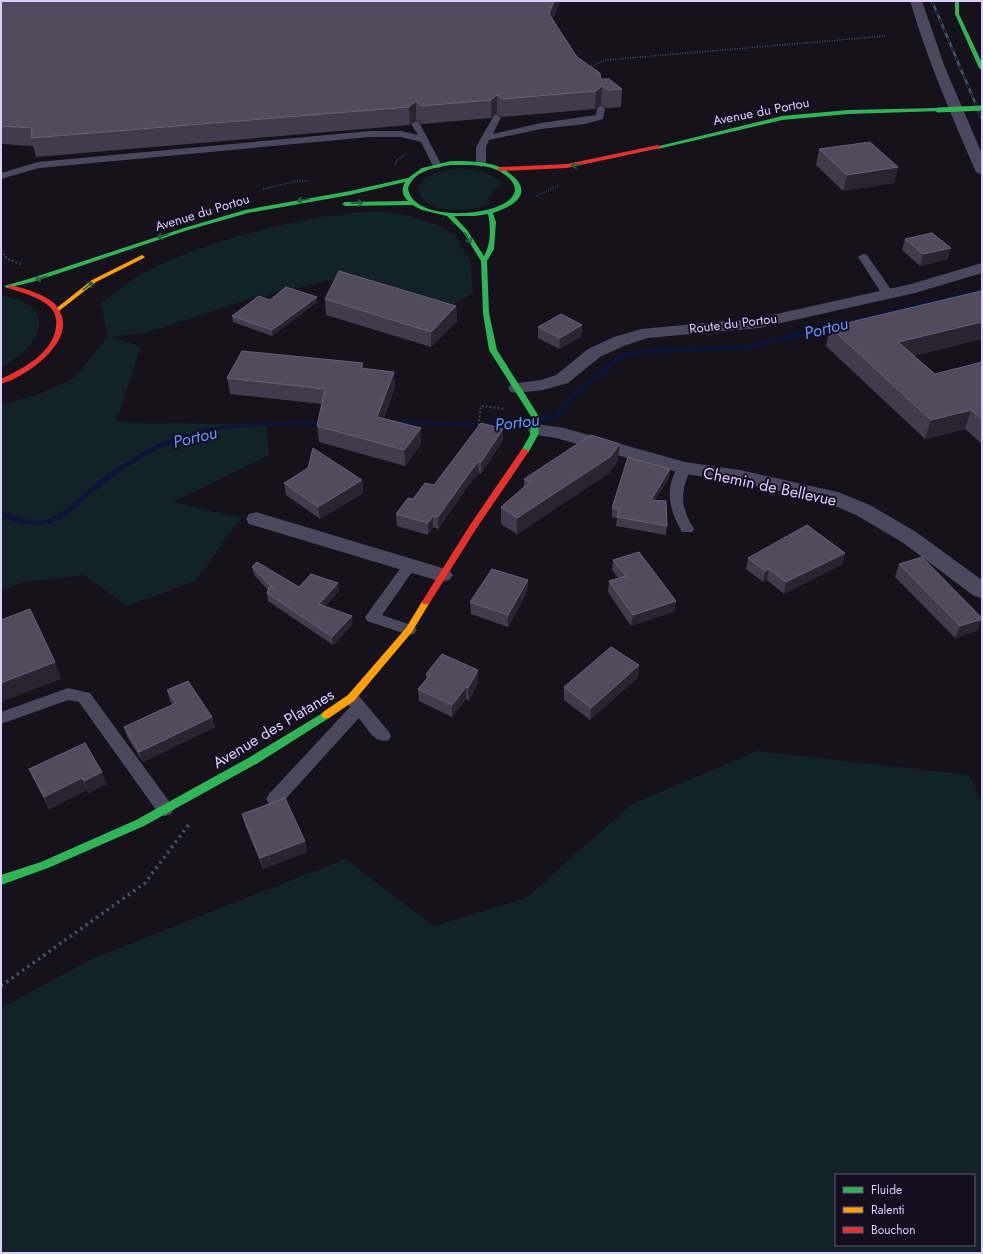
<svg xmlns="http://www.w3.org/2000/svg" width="983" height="1254" font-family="Jost,sans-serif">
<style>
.green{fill:#122328;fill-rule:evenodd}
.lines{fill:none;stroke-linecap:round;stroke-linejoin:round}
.stream{fill:#0c1439;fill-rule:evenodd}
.path-far2{stroke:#474e5d;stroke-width:1.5;stroke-dasharray:1 1.5;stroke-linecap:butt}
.path-far1{stroke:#474e5d;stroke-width:2;stroke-dasharray:1.5 2.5;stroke-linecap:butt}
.path{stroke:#474e5d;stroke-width:3.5;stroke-dasharray:2.5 4;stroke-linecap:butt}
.lane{fill:#4b475d;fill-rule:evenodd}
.street{fill:#4b475d;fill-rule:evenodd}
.fast{fill:#30b455;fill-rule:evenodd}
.slow{fill:#ff9f0a;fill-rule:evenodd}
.jam{fill:#e5322d;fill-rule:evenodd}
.rail-casing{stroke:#455367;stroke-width:2.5}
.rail{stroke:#140e20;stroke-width:1.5;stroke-dasharray:5;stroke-linecap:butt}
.fast-bridge{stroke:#30b455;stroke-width:5}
.wall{fill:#413b4b}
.shaded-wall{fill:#282430}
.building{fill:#524b5e;stroke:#676077}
.oneway{stroke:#22613a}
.labels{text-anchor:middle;stroke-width:4;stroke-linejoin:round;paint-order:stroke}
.far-street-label{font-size:13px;fill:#ddcffd;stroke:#140e20}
.street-label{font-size:16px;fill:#ddcffd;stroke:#140e20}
.water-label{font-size:17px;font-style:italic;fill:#6096fa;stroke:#140e20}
</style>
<rect width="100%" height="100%" fill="#15121c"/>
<g class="green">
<path d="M455 169C473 169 490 171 503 184L497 188 488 199 490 204C472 212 424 215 418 190 422 174 441 171 455 169Z"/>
<path d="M376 211 402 214 439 225 455 235 470 261 473 293 447 308 340 278 247 300 145 333 109 337 141 346 116 422 266 425 269 455 173 502 241 518 195 581 127 606 84 575 25 582 1 590V405L37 395 73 379 108 337 101 303C117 292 134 277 151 269 216 237 305 216 376 211Z"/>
<path d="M1 296C61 304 42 347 1 367Z"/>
<path d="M757 751 969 775 982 803V1253H1V1008L94 958 345 859 434 926 526 898 632 804ZM836 1175H974V1245H836Z"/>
</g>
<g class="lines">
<g class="stream">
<path d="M982 288V292L748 349 646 353 625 357 575 396 559 417 557 418 508 428 389 424 386 422 389 420 508 424 555 414 571 394 621 354 646 349 748 345Z"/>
<path d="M311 421H327L330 423 327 425C278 425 226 424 180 440 148 451 118 472 92 493 79 504 67 518 51 523 35 528 15 524 1 516V511C16 515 27 523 45 520 61 517 87 490 101 479 123 463 147 448 172 438 216 422 265 422 311 421Z"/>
</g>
<g class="path-far2">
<path d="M589 67 606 60 886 36"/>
<path d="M395 164 398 159 407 153"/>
<path d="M263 189 297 181H309"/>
<path d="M537 196 559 185"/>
</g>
<g class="path-far1">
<path d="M1 250 7 259 21 264"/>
<path d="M478 429 481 406 505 409"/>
</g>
<path class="path" d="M1 986 145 883 190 823"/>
<g class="lane">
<path d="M601 105 605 108 603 119 585 124 541 129 489 140 486 147V164L481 167 476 164V147L494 115 497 114 501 117 493 134 541 123 596 115 597 108Z"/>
<path d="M416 121 419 122 442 166 440 168H434L421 142 401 137H370L39 168 1 179V173L38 162 370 131H401L418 135 411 124Z"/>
<path d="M863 254 867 255 894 294 892 296 888 297 882 294 858 257Z"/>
<path d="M684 464 689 465 691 468C680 493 680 506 694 529L692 532H682C669 510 664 488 679 465Z"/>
<path d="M410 560 415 562 417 565 382 615 414 626 417 630 414 634 409 635 367 621 365 617 405 562Z"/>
<path d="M68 688 90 693 171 804 174 809 171 814 165 816 159 814 79 702 68 700 1 724V712Z"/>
<path d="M353 694 359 696 389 732 391 736 389 740C375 745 367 728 359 718L281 804 275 806 269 804 266 799 269 794 350 707 345 700 347 696Z"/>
</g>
<g class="street">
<path d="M910 1H922L944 65 982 154V174L977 173 975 170C951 114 927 59 910 1Z"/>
<path d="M982 263V273L915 293 759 328 648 338 626 345 600 357 568 383 543 390 517 393 511 392 508 388 511 384 541 380 556 375 588 349 614 337 641 329 759 318 911 284Z"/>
<path d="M537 424 564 428 685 462 740 470 838 492 870 505 916 532 982 580V598L974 596 902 542 856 515 825 502 740 482 684 474 556 438 530 434 528 430 530 426Z"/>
<path d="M256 512 449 570 453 575 449 580 442 582 249 524 246 519 249 514Z"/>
</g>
<g class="fast">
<path d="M955 1H959V14L982 63V70L979 68 955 14Z"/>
<path d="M938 108 940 109V111L848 114 782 120 658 149 655 147 782 116 848 110Z"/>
<path d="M451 161C465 161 480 161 494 165 502 167 509 172 515 178 533 196 509 208 493 213L496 222 494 249 487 261 489 313 497 350 540 418 538 435 528 453H525L521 451 530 435 532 418 489 350 483 313 481 261 463 232 447 216 422 210 412 205 345 206 342 204 345 202 408 201C402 195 401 190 405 182L350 195 248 213 188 230 36 281 7 288 4 286 32 278 184 228 245 210 350 191 408 178 422 168ZM451 165C471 165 494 163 509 178 544 213 413 231 408 188 415 170 434 168 451 165ZM488 214C491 227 491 244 484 256L467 230 454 216H475Z"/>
<path d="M326 711 329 712 331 715 329 718 258 763 144 826 48 868 1 885V875L41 862 136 820 250 757Z"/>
</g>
<g class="slow">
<path d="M142 255 145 257 144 258 96 282 59 311 57 312 54 310 92 280Z"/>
<path d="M426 599 430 602 412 632 354 701 329 718H323L321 715 323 712 348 695 406 628 423 600Z"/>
</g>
<g class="jam">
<path d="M658 145 661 147 660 148 567 168 500 171 497 169 500 167 567 164Z"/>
<path d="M10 285C25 289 43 293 55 304 57 306 58 309 60 312 76 342 26 377 1 384V379C22 369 54 353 56 326 57 319 55 312 50 307 38 296 22 293 8 288V286Z"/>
<path d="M522 449H525L529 451 476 529 429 604H423L422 602 423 600 470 525Z"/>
</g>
<g class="rail-casing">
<path id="rail" d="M932 1 982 119"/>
</g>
<use href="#rail" class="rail"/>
<path class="fast-bridge" d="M938 110 982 108"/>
</g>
<g class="wall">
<path d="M1 1 553 20 577 57 601 79 622 89 621 107 606 108 601 104 595 109 502 117 497 113 491 118 422 124 416 120 410 125 36 157 33 146 1 144Z"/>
<path d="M819 149 898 167 894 183 843 191 816 165Z"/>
<path d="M905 239 948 259 920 266 902 250Z"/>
<path d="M325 299 456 306 457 321 431 347 326 315Z"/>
<path d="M270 300 317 302 272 336 233 322 232 316Z"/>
<path d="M582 325 581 337 559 349 538 338V327Z"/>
<path d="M830 327 982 339 913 356 935 374 982 362V444L965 429 925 439 826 346Z"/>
<path d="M363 363V369L395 387 384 418 421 428V444L405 466 319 442 317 426 322 404 230 394 227 378Z"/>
<path d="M503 440 481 474 479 473 473 479 438 529 433 527 428 535 397 526 396 514 413 499Z"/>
<path d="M618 461 609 473 517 534 501 524V507L524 487V479Z"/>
<path d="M669 478 655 500 667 526 666 535 616 526 617 518 612 517V508Z"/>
<path d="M362 480 363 493 320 519 286 495 284 483Z"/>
<path d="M845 553 842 564 784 594 767 580 763 582 746 569 748 558Z"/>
<path d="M613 560 676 601 674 612 631 626 608 592 609 581 618 578 612 570Z"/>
<path d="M899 564 982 618 977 631 955 638 895 577Z"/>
<path d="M252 567 299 587 338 583 339 591 325 606 353 624 333 645 268 601 267 593 268 590 254 575Z"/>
<path d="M528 580 527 592 508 627 471 614 470 602Z"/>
<path d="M639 665 638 677 590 720 564 700V687Z"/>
<path d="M478 670V682L469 701 466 699 452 717 419 701 418 689 426 680V674Z"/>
<path d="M167 690 212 717 215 727 143 762 127 737 124 727 173 705 170 701Z"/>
<path d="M29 769 102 772 106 784 88 793 87 790 49 809Z"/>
<path d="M242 814 307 852 263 869 245 825Z"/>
</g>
<g class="shaded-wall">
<path d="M554 1H561L548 31 549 14Z"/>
<path d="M602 86 601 104 595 109 596 91Z"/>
<path d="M497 95V113L491 118V100Z"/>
<path d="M416 101V120L410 125 409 107Z"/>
<path d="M898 167 894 183 843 191 847 175Z"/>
<path d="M951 248 948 259 920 266 923 254Z"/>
<path d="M317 297V302L272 336V330Z"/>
<path d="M456 306 457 321 431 347V332Z"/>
<path d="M982 322V339L893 361 898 342Z"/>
<path d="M582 325 581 337 559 349 560 338Z"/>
<path d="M363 363 364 379 361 368Z"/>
<path d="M394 372 395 387 378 433 377 417Z"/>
<path d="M971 410 965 429 925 439 931 420Z"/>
<path d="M421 428V444L405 466 404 450Z"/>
<path d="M503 429V440L481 474V462Z"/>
<path d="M620 444 618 461 609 473 517 534V518Z"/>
<path d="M478 462 479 473 473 479 438 529V517L473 468Z"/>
<path d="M670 469 669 478 649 509 651 500Z"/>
<path d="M362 480 363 493 320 519 318 507Z"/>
<path d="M433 516V527L428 535V523Z"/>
<path d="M845 553 842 564 784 594 786 582Z"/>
<path d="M769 569 767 580 763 582 765 571Z"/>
<path d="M528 580 527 592 508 627V615Z"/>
<path d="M338 583 339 591 320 612 319 604Z"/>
<path d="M676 601 674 612 631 626 633 615Z"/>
<path d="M352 616 353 624 333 645 332 637Z"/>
<path d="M982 619 977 631 955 638 960 626Z"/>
<path d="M55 662 61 679 1 702V683Z"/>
<path d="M639 665 638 677 590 720 591 708Z"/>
<path d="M478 670V682L469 701 468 688Z"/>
<path d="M466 687V699L452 717V705Z"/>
<path d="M212 717 215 727 143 762 139 752Z"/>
<path d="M102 772 106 784 88 793 84 781Z"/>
<path d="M82 778 87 790 49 809 44 797Z"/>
<path d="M305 841 307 852 263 869 260 858Z"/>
</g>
<g class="building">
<path d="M1 1H554L549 14 577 57 600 73 601 79H609L622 89 608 90 602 86 596 91 503 99 497 95 491 100 421 106 416 101 409 107 31 138 32 128 1 126Z"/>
<path d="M870 142 898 167 847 175 819 149Z"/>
<path d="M932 233 951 248 923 254 905 239Z"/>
<path d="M339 271 456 306 431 332 325 299Z"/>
<path d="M286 287 317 297 272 330 232 316 259 296 270 300Z"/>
<path d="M981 291 982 292V322L898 342 935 374 982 362V419L971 410 931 420 830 327Z"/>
<path d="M561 314 582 325 560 338 538 327Z"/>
<path d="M242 351 363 363 361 368 394 372 377 417 421 428 404 450 317 426 325 389 227 378Z"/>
<path d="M481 423 503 429 481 462H478L473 468 438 517 433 516 428 523 396 514 408 498 413 499 425 483 434 485Z"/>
<path d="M591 435 620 444 610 457 517 518 501 507 530 482 524 479Z"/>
<path d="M313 448 362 480 318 507 284 483 308 468Z"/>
<path d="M628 457 670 469 651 500 666 501 667 526 617 517 619 509 612 508Z"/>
<path d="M807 525 845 553 786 582 769 569 765 571 748 558Z"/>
<path d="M639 552 676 601 633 615 609 581 626 576 613 560Z"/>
<path d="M922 557 982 618V619L960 626 899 564Z"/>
<path d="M257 562 299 587 311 574 338 583 319 604 352 616 332 637 267 593 269 587 273 588 252 567Z"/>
<path d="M492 569 528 580 508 615 470 602Z"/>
<path d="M30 609 55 662 1 683V620Z"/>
<path d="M611 647 639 665 591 708 564 687Z"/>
<path d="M442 654 478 670 468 688 466 687 452 705 418 689 430 675 426 674Z"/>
<path d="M188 681 212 717 139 752 124 727 176 703 167 690Z"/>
<path d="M85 743 102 772 84 781 82 778 44 797 29 769Z"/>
<path d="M285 798 305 841 260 858 242 814Z"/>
</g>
<defs><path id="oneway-shaft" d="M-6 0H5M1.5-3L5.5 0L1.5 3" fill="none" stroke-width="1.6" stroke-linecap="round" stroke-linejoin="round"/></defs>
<g class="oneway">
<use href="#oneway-shaft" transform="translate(577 165) rotate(171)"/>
<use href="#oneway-shaft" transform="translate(303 200) rotate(170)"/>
<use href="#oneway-shaft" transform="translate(357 203) rotate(-2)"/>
<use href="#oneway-shaft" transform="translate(163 236) rotate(161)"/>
<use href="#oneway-shaft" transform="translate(468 238) rotate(60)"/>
<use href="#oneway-shaft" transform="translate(41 278) rotate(162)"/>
<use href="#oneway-shaft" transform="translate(88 286) rotate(-38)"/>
</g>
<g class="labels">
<g class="far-street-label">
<text transform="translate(761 111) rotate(-11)" y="5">Avenue du Portou</text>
<text transform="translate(202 212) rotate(-17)" y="5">Avenue du Portou</text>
<text transform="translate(733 323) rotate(-7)" y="5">Route du Portou</text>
</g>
<g class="street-label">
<text transform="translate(770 486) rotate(12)" y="6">Chemin de Bellevue</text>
<text transform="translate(273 728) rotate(-31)" y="6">Avenue des Platanes</text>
</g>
<g class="water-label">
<text transform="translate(826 328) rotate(-14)" y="6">Portou</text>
<text transform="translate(517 422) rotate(-7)" y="6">Portou</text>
<text transform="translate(195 437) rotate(-13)" y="6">Portou</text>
</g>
</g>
<rect width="983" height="1254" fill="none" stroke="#ddcffd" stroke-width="4"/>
<rect x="835" y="1174" width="140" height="72" fill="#140e20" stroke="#645b78"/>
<rect x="843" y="1187" width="20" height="6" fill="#30b455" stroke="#645b78"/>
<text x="871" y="1194" font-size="12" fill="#ddcffd">Fluide</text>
<rect x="843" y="1207" width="20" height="6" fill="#ff9f0a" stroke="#645b78"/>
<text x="871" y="1214" font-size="12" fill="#ddcffd">Ralenti</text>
<rect x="843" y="1227" width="20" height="6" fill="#e5322d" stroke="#645b78"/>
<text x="871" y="1234" font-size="12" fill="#ddcffd">Bouchon</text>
</svg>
